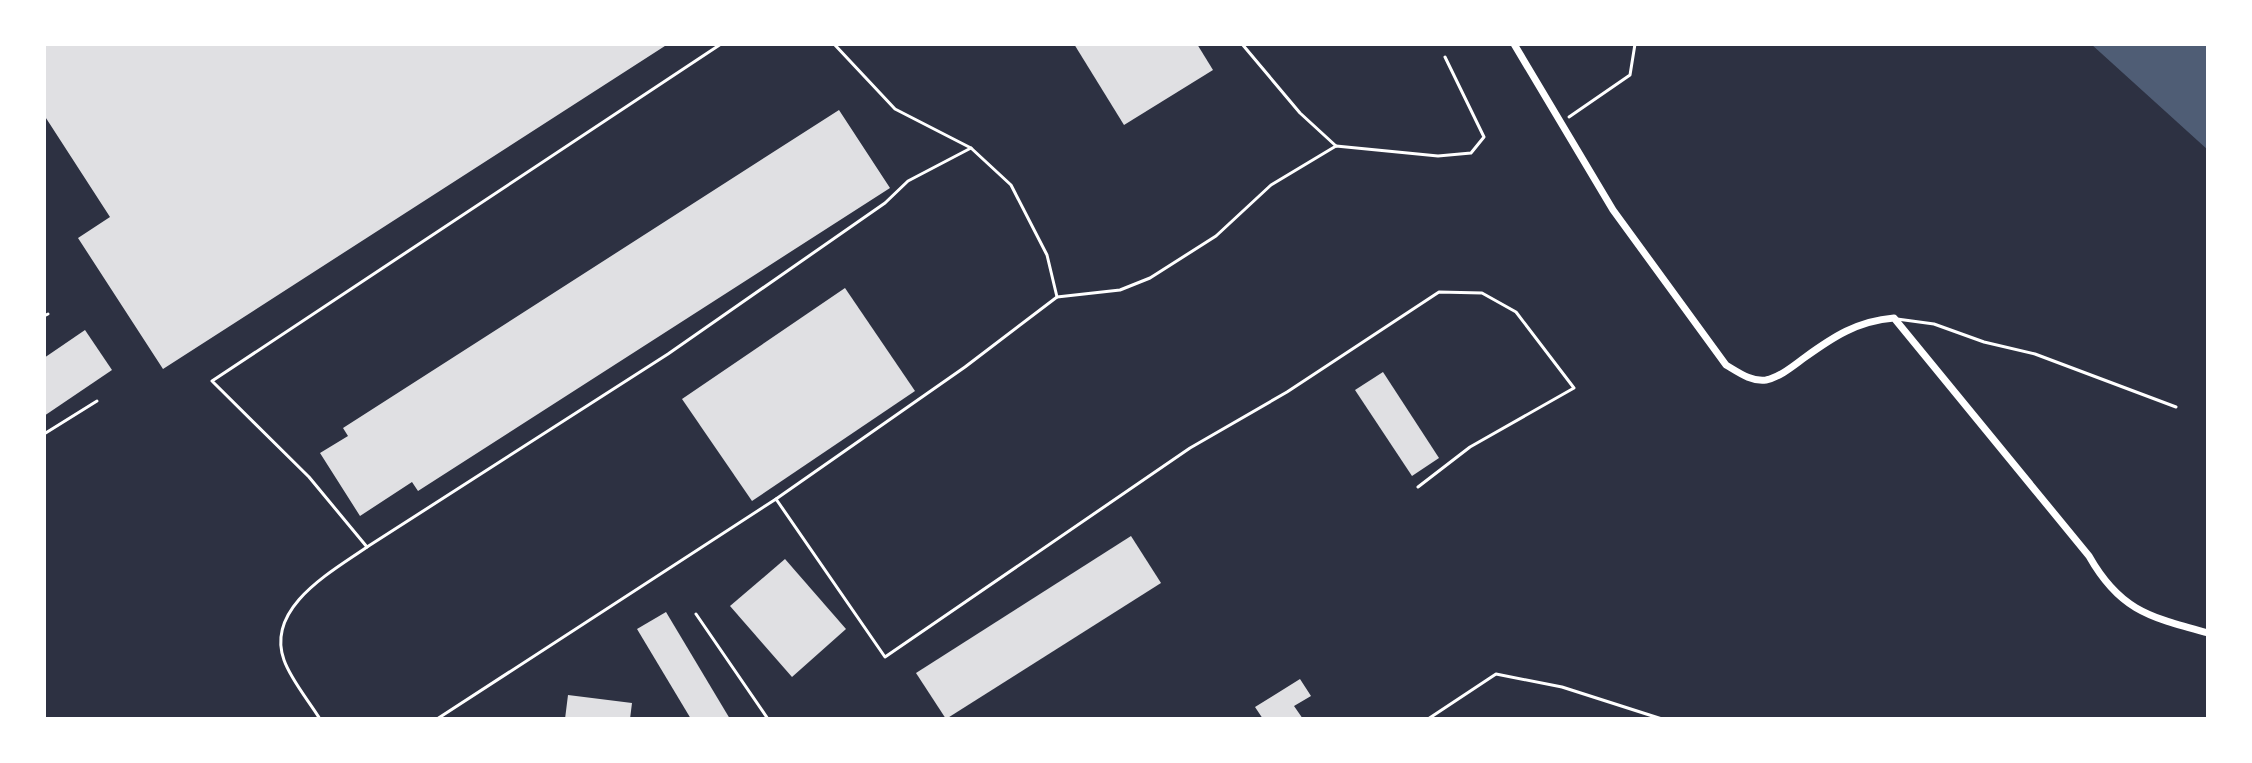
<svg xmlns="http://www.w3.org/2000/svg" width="2252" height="763" font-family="Rubik,sans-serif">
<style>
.water{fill:#4f5d75}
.building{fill:#e0e0e3}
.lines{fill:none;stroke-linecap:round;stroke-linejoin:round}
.path{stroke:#fff;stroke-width:3}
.service{stroke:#fff;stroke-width:3}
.minor{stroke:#fff;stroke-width:7}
</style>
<rect width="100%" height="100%" fill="#2d3142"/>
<path class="water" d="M2091 44H2208V150Z"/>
<g class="building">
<path d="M44 44H668L163 369 78 238 110 217 44 115Z"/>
<path d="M1074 44H1197L1213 70 1124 125Z"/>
<path d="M839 110 890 188 418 491 412 482 360 516 320 453 348 436 343 428Z"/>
<path d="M845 288 915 391 752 501 682 399Z"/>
<path d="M85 330 112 370 44 416V358Z"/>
<path d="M1383 372 1439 458 1412 476 1355 390Z"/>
<path d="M1131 536 1161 583 946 719 916 673Z"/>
<path d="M785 559 846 629 792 677 730 606Z"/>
<path d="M666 612 730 719H691L637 629Z"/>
<path d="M1300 679 1311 696 1294 706 1303 719H1263L1255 707Z"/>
<path d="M568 695 632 703 630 719H565Z"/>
</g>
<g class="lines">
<path class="path" d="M1569 117 1630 75 1635 44"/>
<g class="service">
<path d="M721 44 212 381 309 477 367 547 668 354 885 203 908 181 971 148"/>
<path d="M1242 44 1300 113 1336 146"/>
<path d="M1057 297 1120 290 1150 278 1216 236 1271 185 1336 146 1438 156 1471 153 1484 137 1445 57"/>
<path d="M44 316 48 314"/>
<path d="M1897 319 1934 324 1984 342 2035 354 2176 407"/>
<path d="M44 434 97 401"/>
<path d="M776 499 965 367 1057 297 1047 255 1011 185 971 148 895 109 834 44"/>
<path d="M696 614 768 719"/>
<path d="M320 719C309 701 291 680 284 660 265 607 333 571 367 547"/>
<path d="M437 719 776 499 885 657 1190 448 1287 392 1439 292 1482 293 1516 312 1574 388 1470 447 1418 487"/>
<path d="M1428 719 1496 674 1562 687 1662 719"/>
</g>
<path class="minor" d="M1514 44 1613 210 1726 365C1738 372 1751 382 1766 380 1780 377 1793 366 1804 358 1833 337 1857 321 1894 318L2089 556C2120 611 2150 617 2208 633"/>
</g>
<rect width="2252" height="763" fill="none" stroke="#ffffff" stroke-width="92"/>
</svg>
